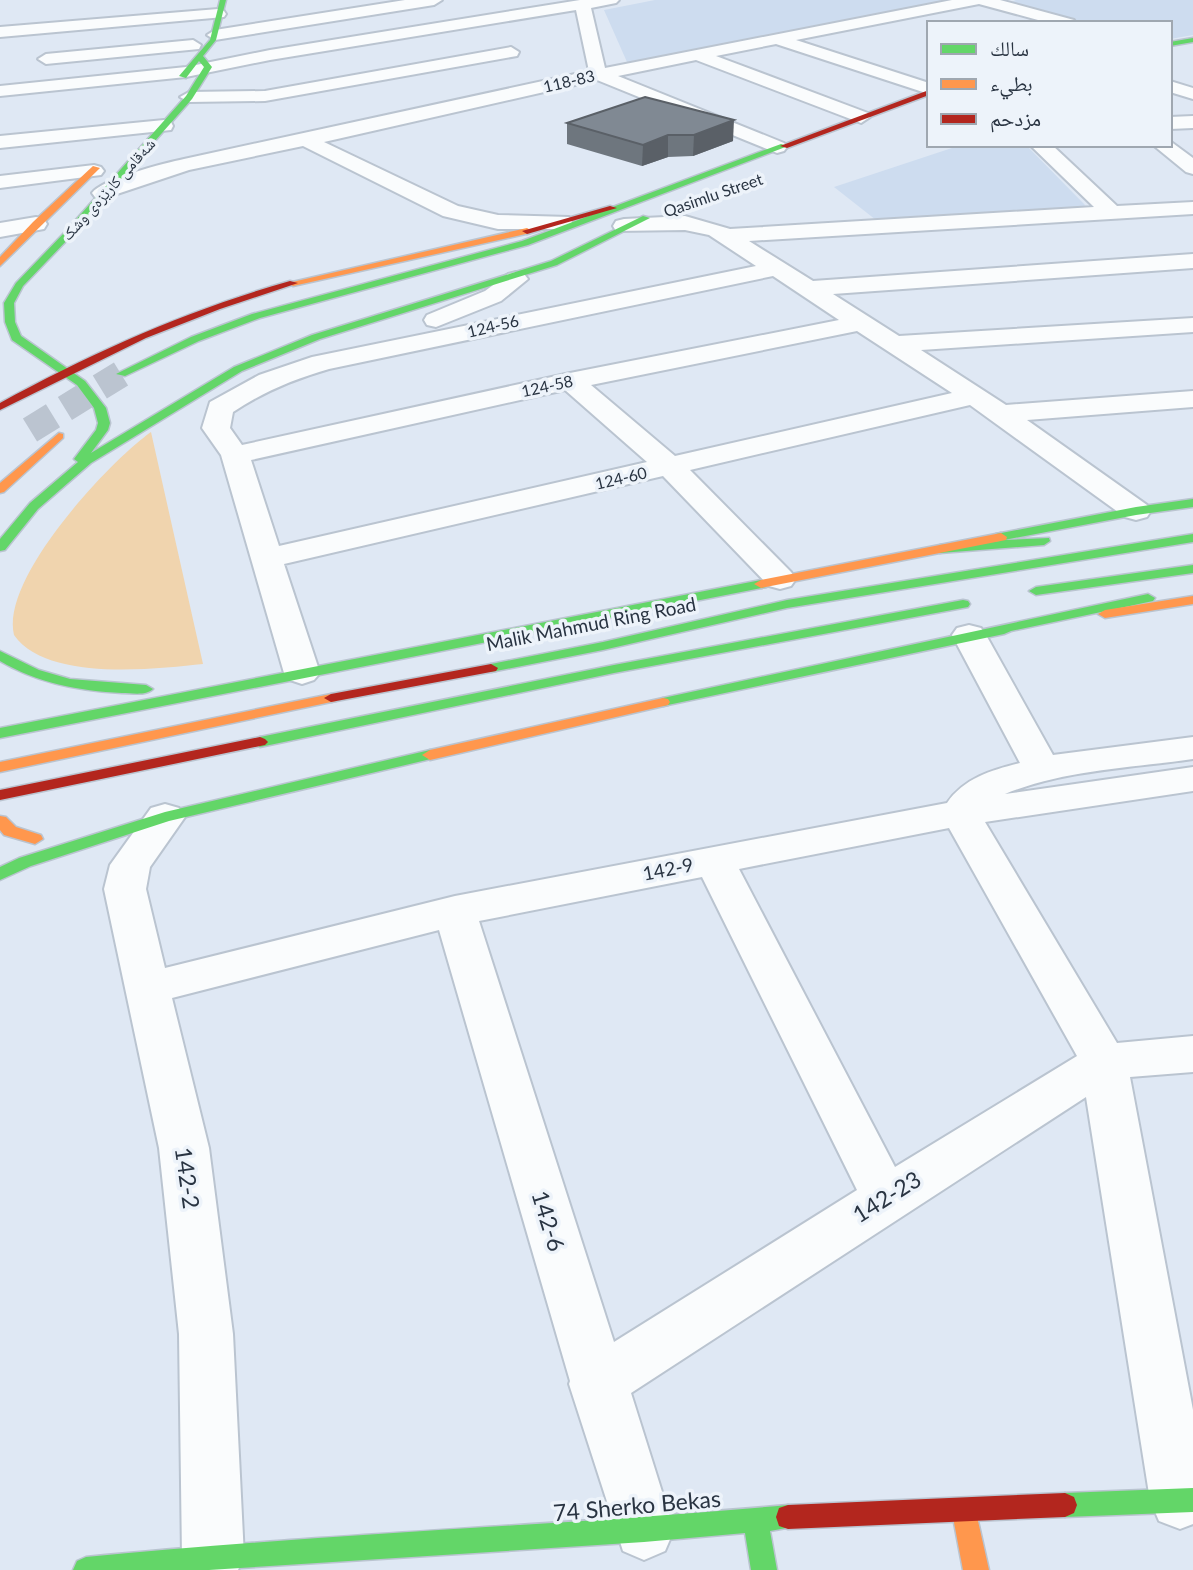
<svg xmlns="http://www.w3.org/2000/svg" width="1193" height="1570" font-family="Lato,'Noto Naskh Arabic',sans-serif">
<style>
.built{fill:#cddcef}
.green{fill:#f0d4ae}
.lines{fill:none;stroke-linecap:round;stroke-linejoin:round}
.primary-tunnel{stroke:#bbc4d0;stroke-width:27;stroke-dasharray:27 14;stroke-linecap:butt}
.street-casing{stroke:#bac4d0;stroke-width:4}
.fast-casing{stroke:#bac4d0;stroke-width:3}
.slow-casing{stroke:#bac4d0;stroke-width:3}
.jam-casing{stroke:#bac4d0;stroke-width:3}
.street{fill:#fafcfd;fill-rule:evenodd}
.fast{fill:#63d668;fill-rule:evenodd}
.slow{fill:#ff974d;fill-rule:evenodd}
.jam{fill:#b3261e;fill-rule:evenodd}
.wall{fill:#6e767e}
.shaded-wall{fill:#5a6067}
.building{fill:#808993;stroke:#5a6067;stroke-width:2}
.labels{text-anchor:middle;stroke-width:7;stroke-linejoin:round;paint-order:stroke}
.far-street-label{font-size:16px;fill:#293442;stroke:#edf3fa}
.street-label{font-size:19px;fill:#293442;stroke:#edf3fa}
.near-street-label{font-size:23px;fill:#293442;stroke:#edf3fa}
</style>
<rect width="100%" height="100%" fill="#dfe8f4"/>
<g class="built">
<path d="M655 0H958L627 62 604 10Z"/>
<path d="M1016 0H1193V35L1170 39V23H1086L1009 3Z"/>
<path d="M961 145H1026L1085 205 1082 209 876 220 834 187Z"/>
</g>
<path class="green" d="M151 432 203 664C154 669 47 682 14 635 0 578 110 461 151 432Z"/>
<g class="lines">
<path class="primary-tunnel" d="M30 430 121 374"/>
<g class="street-casing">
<g id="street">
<path d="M405 0H442L434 5 215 40 207 35 215 30Z"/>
<path d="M580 0H619L616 3 591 8 605 68 952 0H1000L1074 20 1076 23H1049L979 4 796 40 929 83V94L776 44 716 56 868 113 870 117 861 123 696 60 618 76 784 143 787 147 784 151 777 153 597 80 324 142 458 206 498 215 569 217 572 222 569 227 561 229H498L443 216 303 146 189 170 102 199 95 197 92 193C102 179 165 163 184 159L589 71 576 10 270 60 186 77 0 96V86L186 67 270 50Z"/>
<path d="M218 9 224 11 226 14 224 17 0 37V27Z"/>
<path d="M193 40 201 45 199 49 46 64 38 59 46 54Z"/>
<path d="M511 47 519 52 517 56 265 101 189 102 180 97 189 92 265 91Z"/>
<path d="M1170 81 1193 88V99L1170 92Z"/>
<path d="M1193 116V128L1170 129V117Z"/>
<path d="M164 120 171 122 173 126 171 130 0 148V136Z"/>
<path d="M1170 141 1193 158V174L1186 172 1153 145H1170Z"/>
<path d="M1030 145H1052L1117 206 1193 202V214L749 241 813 281 1193 254V268L833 294 899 336 1193 318V332L921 350 1006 405 1193 391V407L1027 420 1147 505 1151 511 1147 517 1136 520 1125 517 970 405 690 470 791 572 796 579 791 586 780 589 769 586 663 476 284 564 320 673 314 680 302 684 290 680 284 673 221 455 202 428 210 402 259 375 312 357 756 266 709 235 685 230 616 231 613 226 616 221 624 219 685 216 730 229 1094 207ZM773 276 839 320 570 373 242 445 230 428 233 412C263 392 294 379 329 369ZM857 331 952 393 675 456 591 385ZM565 390 647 462 279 546 251 460Z"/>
<path d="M94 165 101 167 104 171 101 175 0 188V176Z"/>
<path d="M36 217 44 219 47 224 44 229 0 237V223Z"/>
<path d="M516 272 524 274 528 279 501 301 436 327 427 325 424 320 427 315 485 291 508 274Z"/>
<path d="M969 625 981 628 986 635 1053 755 1193 737V759C1130 768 1064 770 1005 794L1193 767V791L985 822 1117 1043 1193 1036V1072L1130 1077 1193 1410V1524L1180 1529 1159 1521 1150 1500 1086 1097 631 1393 674 1530 665 1551 644 1560 623 1551 569 1384 570 1381 439 930 172 998 209 1148 233 1334 244 1557 238 1570H188L182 1557 179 1334 159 1148 104 889 110 865 151 808 165 804 179 808 185 817 150 867 146 889 165 968 455 896 947 803C964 778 992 770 1020 763L952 635 957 628ZM949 828 1077 1056 895 1167 739 869ZM702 877 857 1190 614 1342 479 921Z"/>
</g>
</g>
<g class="fast-casing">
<g id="fast">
<path d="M220 0H226L216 40 203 56 212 67 192 99 71 236 23 286 14 303 15 322 21 336 85 381 106 408 110 423 108 430 91 453 234 367 312 335 551 261 643 216 650 218 557 265 320 339 242 371 91 463 38 509 5 550 0 551V539L30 503 78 462 74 459 96 430 98 423 94 408 77 385 12 340 5 322 4 303 16 283 65 232 186 96 204 67 199 61 186 78 179 76 210 40Z"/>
<path d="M1193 38V42L1170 46V42Z"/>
<path d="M781 144 788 146 528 245 260 318 199 341 125 376 116 374 191 337 252 314 522 241Z"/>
<path d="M1193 499V507L1136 515 1004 540 1049 538 1050 541 1044 545 940 553 934 549 940 545 1000 541 995 537 996 534 1136 507Z"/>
<path d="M1193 534V542L787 608 603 650 491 672 484 668 491 664 603 642 787 600Z"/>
<path d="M1193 565V573L1036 595 1029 591 1036 587Z"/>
<path d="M761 580 766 581V587L0 738V728Z"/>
<path d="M1148 594 1155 598 1153 601 1011 631 1004 634 663 706 656 702 663 698Z"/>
<path d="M963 600 968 601 970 604 968 607 614 673 260 747 252 742 260 737 614 665Z"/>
<path d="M0 651 39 670 70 679 146 685 153 689C146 696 132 693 122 693 79 691 37 683 0 661Z"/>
<path d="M430 750 438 755 435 758 169 821 31 866 0 880V867L19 858 165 812Z"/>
<path d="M1193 1488V1512L1065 1517 1056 1513 1053 1505 1056 1497 1065 1493Z"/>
<path d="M788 1505 797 1508 800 1517 797 1526 770 1531 777 1570H751L745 1533 644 1542 209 1570H73L77 1561 86 1557C319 1534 556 1526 788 1505Z"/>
</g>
</g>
<g class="slow-casing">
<g id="slow">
<path d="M93 166 100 168 0 266V257L33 222Z"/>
<path d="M527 228 532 231 530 233 293 286 288 283Z"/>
<path d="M59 433 63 434V438L4 492 0 493V483Z"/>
<path d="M1001 533 1007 537 1006 540 761 588 754 584 761 580Z"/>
<path d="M1193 596V604L1105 618 1098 614 1105 610Z"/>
<path d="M331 694 336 695 338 698 336 701 0 772V762Z"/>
<path d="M663 698 668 699 670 702 668 705 430 760 422 755 430 750Z"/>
<path d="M0 816 6 817 16 827 41 835 43 839 35 844 4 835 0 830Z"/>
<path d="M964 1500 973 1503 976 1512 989 1570H963L952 1512 955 1503Z"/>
</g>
</g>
<g class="jam-casing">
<g id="jam">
<path d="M929 90V95L787 148 780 146Z"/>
<path d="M610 206 617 208 527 234 522 231Z"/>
<path d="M290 281 298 283 220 309 146 338 0 410V403C93 352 188 310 290 281Z"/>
<path d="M491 664 498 668 496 671 331 702 324 698 331 694Z"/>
<path d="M260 737 265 739 268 742 265 745 0 800V790Z"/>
<path d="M1065 1493 1074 1497 1077 1505 1074 1513 1065 1517 788 1529 779 1526 776 1517 779 1508 788 1505Z"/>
</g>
</g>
<use href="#street" class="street"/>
<use href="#fast" class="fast"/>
<use href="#slow" class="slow"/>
<use href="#jam" class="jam"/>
</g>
<path class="wall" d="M645 97 733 141 693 156 668 157 642 166 567 144V123Z"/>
<g class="shaded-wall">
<path d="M734 120 733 141 693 156 694 135Z"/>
<path d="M668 135V157L642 166 643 145Z"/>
</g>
<path class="building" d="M645 97 734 120 694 135H668L643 145 567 123Z"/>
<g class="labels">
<g class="far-street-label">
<text transform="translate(569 81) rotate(-13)" y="6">118-83</text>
<text transform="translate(108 189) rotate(-48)" y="6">شەقامی کارێزەی وشک</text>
<text transform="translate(713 195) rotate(-19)" y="6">Qasimlu Street</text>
<text transform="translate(493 326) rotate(-13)" y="6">124-56</text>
<text transform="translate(547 386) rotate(-12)" y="6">124-58</text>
<text transform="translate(621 478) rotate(-13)" y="6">124-60</text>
</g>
<g class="street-label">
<text transform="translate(591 624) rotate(-11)" y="7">Malik Mahmud Ring Road</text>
<text transform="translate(668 869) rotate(-11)" y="7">142-9</text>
</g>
<g class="near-street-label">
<text transform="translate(187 1178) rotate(82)" y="8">142-2</text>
<text transform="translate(887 1197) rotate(-32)" y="8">142-23</text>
<text transform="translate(548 1221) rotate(73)" y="8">142-6</text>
<text transform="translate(637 1506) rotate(-5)" y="8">74 Sherko Bekas</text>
</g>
</g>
<rect x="927" y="21" width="245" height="126" fill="#edf3fa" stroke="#9fa7b0" stroke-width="2"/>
<rect x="941" y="44" width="35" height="10" fill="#63d668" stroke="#9fa7b0" stroke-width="2"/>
<text x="990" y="56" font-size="21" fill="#293442">سالك</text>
<rect x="941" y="79" width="35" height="10" fill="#ff974d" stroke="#9fa7b0" stroke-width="2"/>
<text x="990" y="91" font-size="21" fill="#293442">بطيء</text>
<rect x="941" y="114" width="35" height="10" fill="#b3261e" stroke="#9fa7b0" stroke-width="2"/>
<text x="990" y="126" font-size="21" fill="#293442">مزدحم</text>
</svg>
